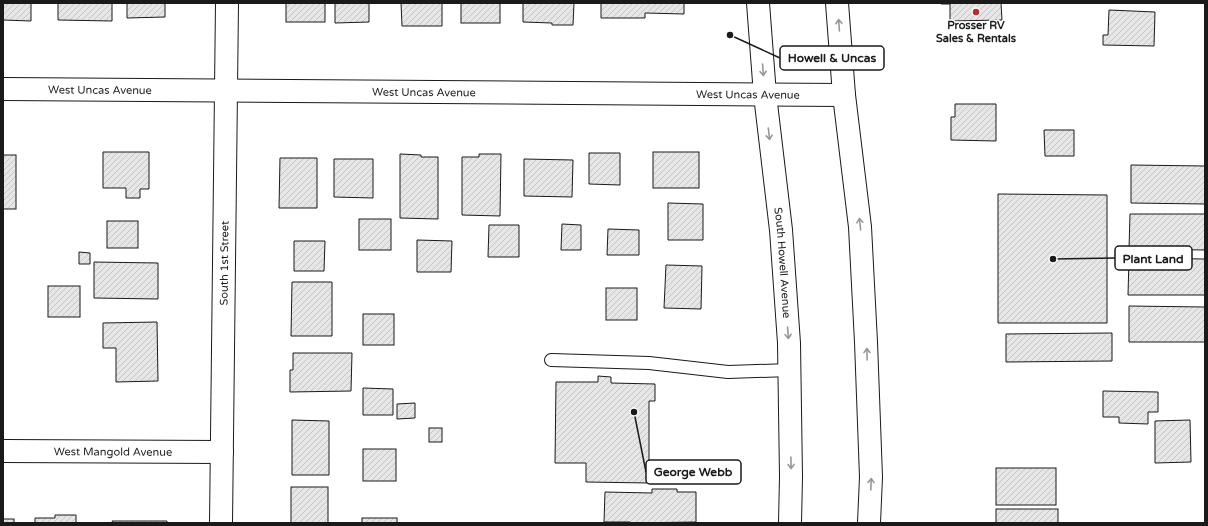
<svg xmlns="http://www.w3.org/2000/svg" width="1208" height="526" font-family="'Varela Round',sans-serif">
<style>
.building{fill:url(#building-hatch);stroke:#1a1a1a}
.lines{fill:none;stroke-linecap:round;stroke-linejoin:round}
.service-casing{stroke:#1a1a1a;stroke-width:14}
.minor-casing{stroke:#1a1a1a;stroke-width:24}
.primary-casing{stroke:#1a1a1a;stroke-width:24}
.service{stroke:#fff;stroke-width:12}
.minor{stroke:#fff;stroke-width:22}
.primary{stroke:#fff;stroke-width:22}
.oneway{stroke:#989898}
.poi-dot{fill:#c62828;stroke:#fff;stroke-width:1.5}
.labels{text-anchor:middle;stroke-width:3;stroke-linejoin:round;paint-order:stroke}
.poi-label{font-size:11px;font-weight:bold;fill:#1a1a1a;stroke:#fff}
.street-label{font-size:11px;fill:#1a1a1a;stroke:#fff}
.leader{fill:none;stroke:#1a1a1a;stroke-width:1.5}
.callout-dot{fill:#1a1a1a;stroke:#fff;stroke-width:1.5}
.callout{fill:#fff;stroke:#1a1a1a;stroke-width:1.5}
.callout-label{font-size:12px;text-anchor:middle;font-weight:bold;fill:#1a1a1a}
</style>
<defs>
<pattern id="building-hatch" width="6" height="6" patternUnits="userSpaceOnUse"><rect width="6" height="6" fill="#e6e6e6"/><path d="M-1 1l2-2M0 6l6-6M5 7l2-2" fill="none" stroke="#c5c5c5"/></pattern>
</defs>
<rect width="100%" height="100%" fill="#fff"/>
<g class="building">
<path d="M3 3H31V21L3 20Z"/>
<path d="M58 3H112V21L58 20Z"/>
<path d="M127 3H165V17L127 18Z"/>
<rect x="286" y="3" width="39" height="19"/>
<path d="M335 3H369V22L335 23Z"/>
<path d="M401 3H442V26H402Z"/>
<rect x="461" y="3" width="39" height="20"/>
<path d="M523 3H574L573 25H552V23L523 22Z"/>
<path d="M601 3H684V14L645 13V18H601Z"/>
<path d="M941 3H1001L1002 20 950 21V4H941Z"/>
<path d="M1109 10 1155 12 1154 46 1103 45V35H1108Z"/>
<path d="M955 104H996V141L951 140V117H955Z"/>
<path d="M1044 130H1074V156H1045Z"/>
<path d="M103 152H149V189H140V198H126V188H103Z"/>
<rect x="653" y="152" width="46" height="36"/>
<path d="M589 153H620V185L589 184Z"/>
<path d="M400 154 421 155V157H438V219L400 218Z"/>
<path d="M479 154H501L500 216 462 215V157H479Z"/>
<rect x="3" y="155" width="13" height="54"/>
<path d="M280 158H317V208H279Z"/>
<path d="M334 159H373V198L334 197Z"/>
<path d="M524 159 573 160 572 197 524 196Z"/>
<path d="M1131 165 1205 166V204L1131 203Z"/>
<path d="M998 194 1107 195V323H998Z"/>
<path d="M668 203 703 204V240H668Z"/>
<path d="M1130 214H1205V250L1129 249Z"/>
<rect x="359" y="219" width="32" height="31"/>
<rect x="107" y="221" width="31" height="27"/>
<path d="M562 224 581 225V250H561Z"/>
<path d="M489 225H519V257H488Z"/>
<path d="M608 229 639 230V255H607Z"/>
<path d="M417 240 452 241 451 272H417Z"/>
<path d="M294 241H325L324 271H294Z"/>
<path d="M79 252 90 253V264H79Z"/>
<path d="M1129 258 1205 259V295H1128Z"/>
<path d="M94 262 158 263V299L94 298Z"/>
<path d="M666 265 702 266 701 309 664 308Z"/>
<path d="M292 282H332V336H291Z"/>
<rect x="48" y="286" width="32" height="31"/>
<rect x="606" y="288" width="31" height="32"/>
<path d="M1129 306 1205 307V342H1129Z"/>
<rect x="363" y="314" width="31" height="31"/>
<path d="M157 322 158 381 116 382V348H103V323Z"/>
<path d="M1112 333V361L1006 362V334Z"/>
<path d="M293 353H352L351 391 290 392V370H293Z"/>
<path d="M598 376 611 377V383L655 384V401H649V483L586 482V463H555L556 382H598Z"/>
<path d="M363 388 393 389V415H363Z"/>
<path d="M1103 391 1158 392V412H1148V424L1119 423V417H1103Z"/>
<path d="M415 403V418L397 419V404Z"/>
<path d="M292 420 329 421V475H292Z"/>
<path d="M1190 420 1191 462 1155 463V421Z"/>
<rect x="429" y="428" width="13" height="14"/>
<rect x="363" y="449" width="33" height="32"/>
<rect x="996" y="468" width="60" height="37"/>
<rect x="291" y="487" width="37" height="36"/>
<path d="M652 489H677V492H696V522L630 523V522H604L605 492 652 493Z"/>
<rect x="996" y="509" width="62" height="14"/>
<path d="M55 515H76V523H35V518H55Z"/>
<rect x="362" y="518" width="35" height="5"/>
<rect x="3" y="519" width="11" height="4"/>
<path d="M112 521H167V523H113Z"/>
</g>
<g class="lines">
<g class="service-casing">
<path id="service" d="M551 360 649 363 728 372 789 370"/>
</g>
<g class="minor-casing">
<g id="minor">
<path id="s1" d="M3 89 844 95"/>
<path id="s2" d="M3 451 222 452"/>
<path id="s3" d="M221 523 227 3"/>
</g>
</g>
<g class="primary-casing">
<g id="primary">
<path id="s4" d="M758 3 765 95 781 230 789 343 791 477 790 523"/>
<path d="M837 3 844 95 860 227 866 342 871 477 869 523"/>
</g>
</g>
<use href="#service" class="service"/>
<use href="#minor" class="minor"/>
<use href="#primary" class="primary"/>
</g>
<defs><path id="oneway-shaft" d="M-6 0H5M1.5-3L5.5 0L1.5 3" fill="none" stroke-width="1.6" stroke-linecap="round" stroke-linejoin="round"/></defs>
<g class="oneway">
<use href="#oneway-shaft" transform="translate(839 25) rotate(-94)"/>
<use href="#oneway-shaft" transform="translate(763 70) rotate(86)"/>
<use href="#oneway-shaft" transform="translate(769 134) rotate(83)"/>
<use href="#oneway-shaft" transform="translate(860 224) rotate(-96)"/>
<use href="#oneway-shaft" transform="translate(788 333) rotate(86)"/>
<use href="#oneway-shaft" transform="translate(867 354) rotate(-92)"/>
<use href="#oneway-shaft" transform="translate(791 463) rotate(89)"/>
<use href="#oneway-shaft" transform="translate(871 484) rotate(-88)"/>
</g>
<circle class="poi-dot" cx="976" cy="12" r="4"/>
<g class="labels">
<g class="poi-label">
<text x="976" y="29">Prosser RV<tspan x="976" dy="13">Sales &amp; Rentals</tspan></text>
</g>
<g class="street-label">
<text dy="4" stroke="none"><textPath href="#s1" startOffset="97">West Uncas Avenue</textPath></text>
<text dy="4" stroke="none"><textPath href="#s1" startOffset="421">West Uncas Avenue</textPath></text>
<text dy="4" stroke="none"><textPath href="#s1" startOffset="745">West Uncas Avenue</textPath></text>
<text dy="4" stroke="none"><textPath href="#s3" startOffset="260">South 1st Street</textPath></text>
<text dy="4" stroke="none"><textPath href="#s4" startOffset="261">South Howell Avenue</textPath></text>
<text dy="4" stroke="none"><textPath href="#s2" startOffset="110">West Mangold Avenue</textPath></text>
</g>
</g>
<path class="leader" d="M730 35L780 58M1053 259L1115 258M634 412L646 472"/>
<g class="callout-dot">
<circle cx="730" cy="35" r="4"/>
<circle cx="1053" cy="259" r="4"/>
<circle cx="634" cy="412" r="4"/>
</g>
<g class="callout">
<rect x="780" y="46" width="104" height="24" rx="4"/>
<rect x="1115" y="246" width="77" height="24" rx="4"/>
<rect x="646" y="460" width="95" height="24" rx="4"/>
</g>
<g class="callout-label">
<text x="832" y="62">Howell &amp; Uncas</text>
<text x="1153" y="263">Plant Land</text>
<text x="693" y="476">George Webb</text>
</g>
<rect width="1208" height="526" fill="none" stroke="#1a1a1a" stroke-width="8"/>
</svg>
